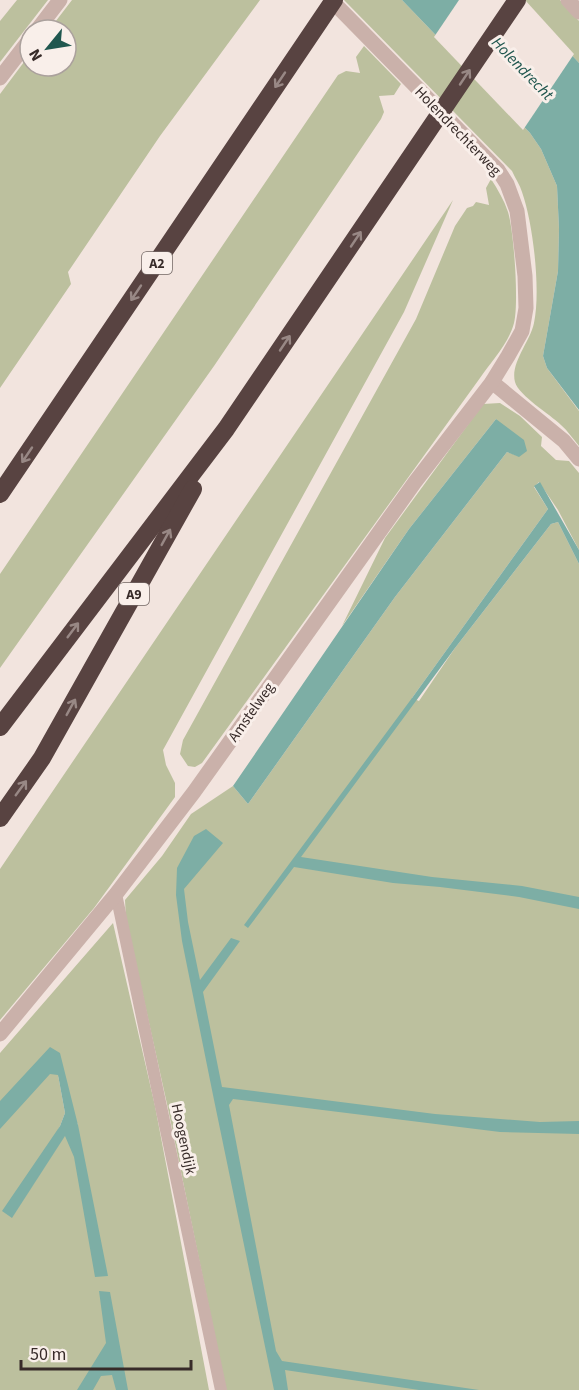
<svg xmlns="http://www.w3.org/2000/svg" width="579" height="1390" font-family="'Source Sans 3',sans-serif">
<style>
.green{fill:#bcc09e;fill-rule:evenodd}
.water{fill:#7daea5}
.pier{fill:#f2e4de}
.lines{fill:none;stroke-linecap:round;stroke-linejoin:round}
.service{stroke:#cab1aa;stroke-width:12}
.minor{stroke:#cab1aa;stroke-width:15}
.motorway{stroke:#584341;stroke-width:18}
.oneway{stroke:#988885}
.labels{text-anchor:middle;stroke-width:6;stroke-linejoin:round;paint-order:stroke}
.shield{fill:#f9efea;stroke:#716663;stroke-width:1.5}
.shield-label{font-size:14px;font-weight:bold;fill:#372b29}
.street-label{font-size:15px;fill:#372b29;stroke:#f9efea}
.water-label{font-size:16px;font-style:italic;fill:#20574f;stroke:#f9efea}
</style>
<rect width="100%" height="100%" fill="#f2e4de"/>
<g class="green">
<path d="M17 0H48L0 62V21Z"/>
<path d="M72 0H260L160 136 68 272 71 284 0 388V94L30 54V66H66V30H49Z"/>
<path d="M344 0H402L530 133 541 149 557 186 559 229 558 271 543 356 547 368 579 411V446C573 439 568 431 561 425 550 414 519 396 515 382 510 363 530 342 534 323 541 290 533 223 522 192 520 185 515 178 512 171Z"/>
<path d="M521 0H560L579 21V63Z"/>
<path d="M364 46 401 84 394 95 379 96 384 112 381 119 214 366 0 668V574L338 75 346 71 360 73 356 57Z"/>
<path d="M491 179C498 190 504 200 508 212 514 231 519 304 514 323 509 343 491 362 480 378L202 763 195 767 188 766 180 754 183 740 416 319 455 226 467 208 473 206 476 202 489 205 486 188Z"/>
<path d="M453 200 404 312 163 750 166 765 175 783V797L94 908 0 1020V869Z"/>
<path d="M500 403 520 416 542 437 541 446 556 460 569 461 579 473V550L558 510 539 482 534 487 548 509 412 698 419 701 455 648 551 524 558 522 579 564V1390H226L167 1104 126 919 125 900 162 856 191 814 233 786 248 804 395 597 507 452 518 456 496 419 409 529 342 626 385 538 483 404Z"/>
<path d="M113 923 155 1106 209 1390H0V1053ZM58 1075 78 1125 65 1135 12 1217 60 1126 65 1113Z"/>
</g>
<g class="water">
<path d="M402 0H521L579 63V410L547 368 543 356 558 271 559 229 557 186 541 149 530 133Z"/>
<path d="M496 419 524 440 527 451 519 457 507 452 395 597 248 804 233 786 409 529Z"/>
<path d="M540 482 579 550V564L558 522 551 524 455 648 301 857 432 877 522 886 579 897V909L519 897 440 887 393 883 294 867 248 928 244 925 412 698 548 509 534 486Z"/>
<path d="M206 829 223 843 184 889 188 922 200 980 231 938 240 941 203 992 222 1087 435 1114 540 1122 579 1121V1134L500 1132 233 1099 229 1105 276 1351 282 1361 479 1390H419L285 1370 288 1390H274L213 1095 182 941 176 895 177 868 194 836Z"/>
<path d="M50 1047 60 1053 78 1125 108 1276 95 1277 74 1157 65 1136 12 1218 2 1211 60 1126 65 1113 58 1075 50 1074 0 1129V1101Z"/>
<path d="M99 1291 110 1292 128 1390H116L112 1375 101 1376 93 1390H77L106 1343Z"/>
</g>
<path class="pier" d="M459 0H525L574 54 523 130 434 37Z"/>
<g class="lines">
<path class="service" d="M116 894 221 1390"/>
<g class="minor">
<path d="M568 0 579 12"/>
<path d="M37 30 60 0"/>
<path d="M0 78 30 39"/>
<path d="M492 382 564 441 579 459"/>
<path d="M0 1034 116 894 194 792 415 482 492 382 508 356 522 331 526 308 525 276 517 211 507 184 498 170 331 0"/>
</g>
<g class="motorway">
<path d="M0 494 334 0"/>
<path d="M0 727 226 429 517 0"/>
<path d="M0 818 42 758 193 489"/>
</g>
</g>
<defs><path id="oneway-shaft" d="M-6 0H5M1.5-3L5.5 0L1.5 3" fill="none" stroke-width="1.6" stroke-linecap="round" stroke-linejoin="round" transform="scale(1.5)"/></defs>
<g class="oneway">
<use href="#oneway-shaft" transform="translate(465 77) rotate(-56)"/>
<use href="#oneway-shaft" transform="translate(280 80) rotate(124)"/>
<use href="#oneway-shaft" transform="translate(356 239) rotate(-56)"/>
<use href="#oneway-shaft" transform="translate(136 293) rotate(124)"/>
<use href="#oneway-shaft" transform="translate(285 343) rotate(-56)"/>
<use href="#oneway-shaft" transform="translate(27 455) rotate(124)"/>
<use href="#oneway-shaft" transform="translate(166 537) rotate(-61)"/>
<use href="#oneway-shaft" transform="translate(73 630) rotate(-53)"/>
<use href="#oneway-shaft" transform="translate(71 707) rotate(-61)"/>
<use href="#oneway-shaft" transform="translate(21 788) rotate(-54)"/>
</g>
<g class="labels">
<g class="shield">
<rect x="142" y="252" width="30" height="22" rx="4.5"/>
<rect x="119" y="583" width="30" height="22" rx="4.5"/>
</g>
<g class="shield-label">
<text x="157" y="268">A2</text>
<text x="134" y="599">A9</text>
</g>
<g class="street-label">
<text transform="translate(458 131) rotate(46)" y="5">Holendrechterweg</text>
<text transform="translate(251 712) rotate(-55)" y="5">Amstelweg</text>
<text transform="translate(184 1139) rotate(78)" y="5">Hoogendijk</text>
</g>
<g class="water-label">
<text transform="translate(523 68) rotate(46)" y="6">Holendrecht</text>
</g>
</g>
<g transform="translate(48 48) rotate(240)"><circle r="28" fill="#f9efea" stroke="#aba19d" stroke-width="1.5"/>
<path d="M0-4.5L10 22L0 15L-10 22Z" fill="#20574f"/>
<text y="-9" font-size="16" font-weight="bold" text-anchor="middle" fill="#372b29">N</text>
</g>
<path d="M21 1360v9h170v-9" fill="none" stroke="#372b29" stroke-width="3"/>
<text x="30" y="1360" font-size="18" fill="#372b29" stroke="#f9efea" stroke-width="4.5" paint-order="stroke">50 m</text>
</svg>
